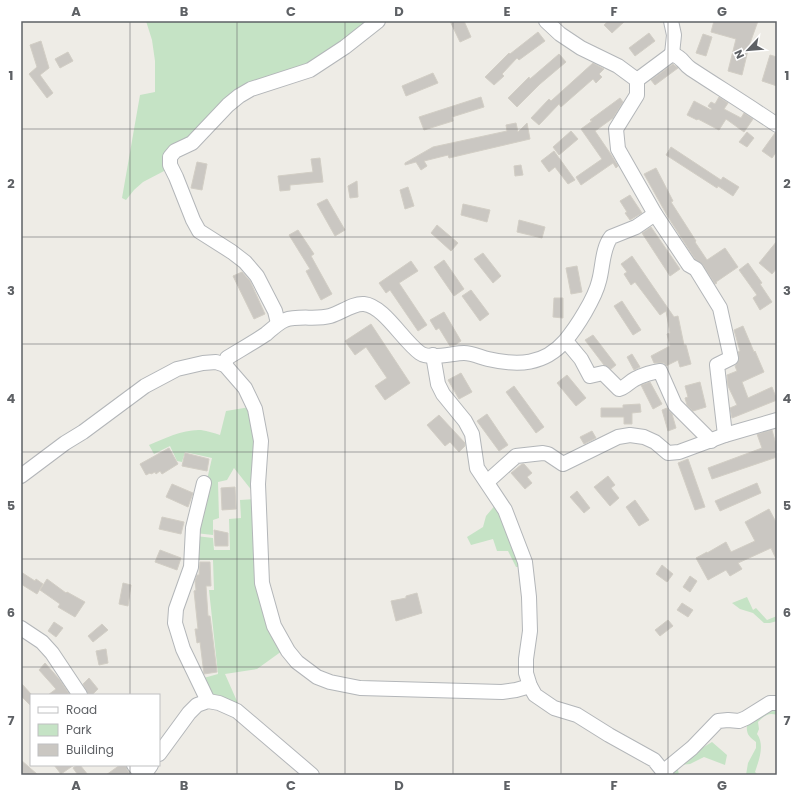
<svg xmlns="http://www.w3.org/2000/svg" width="798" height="796" font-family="Poppins,sans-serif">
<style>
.green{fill:#c5e3c5}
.building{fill:#cac7c2;stroke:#d2cec5}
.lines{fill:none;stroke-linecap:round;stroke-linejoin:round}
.minor-casing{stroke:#b3b6b9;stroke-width:16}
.minor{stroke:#fff;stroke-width:14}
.grid{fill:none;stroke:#5e6165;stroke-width:1;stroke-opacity:0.55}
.neatline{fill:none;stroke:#5e6165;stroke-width:1.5}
.grid-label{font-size:13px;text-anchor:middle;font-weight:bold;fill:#5e6165}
</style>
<rect width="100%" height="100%" fill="#eeece6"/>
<g class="green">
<path d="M146 21H374L307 69 249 88 166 170 143 182 134 190 126 200 122 198 140 95 155 92V61L152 40Z"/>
<path d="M250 407 255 428 253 492 234 468 227 480 218 482 219 518 213 520V535L195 533 212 458 185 452 182 462 177 461 170 446 154 454 149 445C165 438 184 429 201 430 208 431 214 433 220 435L226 411Z"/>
<path d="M255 499 257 577 282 651 257 669 225 674 240 708 210 698 200 679 218 674 209 590H214L213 560H194L196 536 213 538 214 550H230L229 519 241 518 240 500Z"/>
<path d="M497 503 523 567H516L508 551H497L493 539 471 545 467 537 483 527 486 516Z"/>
<path d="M747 597 753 610 756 608 767 620 777 616V621L770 623H764L753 613 740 609 732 603Z"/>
<path d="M777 707V715C768 712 764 716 758 722L759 729 757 734C765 745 759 760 755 772L758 775H746L748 763 756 748V742C749 737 746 734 747 725Z"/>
<path d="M712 742 727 755 725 765 704 757 690 764 680 765 678 770 679 775H674V767L679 762Z"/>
</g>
<g class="building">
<path d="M450 21H464L471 37 460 42Z"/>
<path d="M608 21H625L612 33 604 25Z"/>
<path d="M714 21H758L749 46 742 75 728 71 736 39 711 32Z"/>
<path d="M538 32 545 41 519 60 517 58 502 74 504 76 494 85 485 77 509 53 510 54Z"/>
<path d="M649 33 655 41 635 56 629 48Z"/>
<path d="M703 34 712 37 706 56 696 53Z"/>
<path d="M41 41 49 68 40 75 53 93 47 98 29 74 37 67 30 45Z"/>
<path d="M68 52 73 61 60 68 55 59Z"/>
<path d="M559 54 566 62 540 84 517 107 508 98 529 77 530 79Z"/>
<path d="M770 55 777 57V86L762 81Z"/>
<path d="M593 63 604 69 599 74 602 77 596 83 593 79 561 107 559 104 539 125 531 118 549 99 551 101Z"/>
<path d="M673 64 678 68 655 85 651 80Z"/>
<path d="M433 73 438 83 406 96 402 86Z"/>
<path d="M481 97 484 107 452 117 453 121 424 130 419 117Z"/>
<path d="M719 97 728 103 724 109 741 118 744 113 753 119 744 132 726 119 719 130 698 119 697 120 687 115 694 101 711 110 712 109 708 106 711 102 715 104Z"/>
<path d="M620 98 623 102 613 118 595 131 610 153 618 166 616 168 613 163 581 185 576 177 602 159 581 129 592 121 590 120Z"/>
<path d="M516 123 518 132 527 123 530 139 449 158 448 155 424 161 427 166 421 170 416 162 405 165V163L433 147 507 131 506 125Z"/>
<path d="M571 131 578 139 559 155 553 147Z"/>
<path d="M747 132 754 138 747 147 739 142Z"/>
<path d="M775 133H777V151L772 158 762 151Z"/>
<path d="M671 147 721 180 723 177 739 187 733 196 718 186 717 188 666 155Z"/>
<path d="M554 151 575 180 568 184 555 167 549 172 541 161Z"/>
<path d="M320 158 323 182 290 185V190L280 191 278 176 313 172 311 159Z"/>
<path d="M197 162 207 164 202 190 191 188Z"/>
<path d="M521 165 523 175 515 176 514 166Z"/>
<path d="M656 168 673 201 671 202 696 241 695 242 707 260 725 248 738 267 716 282 717 283 715 284 703 265 695 259 668 217 644 174Z"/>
<path d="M357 181 358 197 350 198 348 186Z"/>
<path d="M408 187 414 206 405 209 400 190Z"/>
<path d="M630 195 642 213 630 220 625 213 627 212 620 201Z"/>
<path d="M327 199 345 230 335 236 317 204Z"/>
<path d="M463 204 490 210 487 222 461 215Z"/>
<path d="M519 220 545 227 542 238 517 232Z"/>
<path d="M437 225 458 243 451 251 431 233Z"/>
<path d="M651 227 680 269 670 276 642 233Z"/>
<path d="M298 230 314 254 311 256 332 294 321 300 306 271 310 269 289 235Z"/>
<path d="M777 241V268L772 274 759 263Z"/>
<path d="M483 253 501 276 493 283 474 259Z"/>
<path d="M632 256 674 317 678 316 684 345H686L691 364 680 367 678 360 666 366 664 363H654L651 356 670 346 667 334 670 333 666 311 660 315 635 282 631 285 624 274 627 272 621 264Z"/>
<path d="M444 260 464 289 454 296 434 267Z"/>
<path d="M411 261 418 271 399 283 427 325 418 331 390 290 386 293 379 283Z"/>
<path d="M748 263 762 283 760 284 772 302 760 310 753 298 757 295 739 270Z"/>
<path d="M577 266 582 292 571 294 566 268Z"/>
<path d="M242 272 250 281 265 314 254 319 233 276Z"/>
<path d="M471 290 489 314 480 321 462 296Z"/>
<path d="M554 298H563V318L553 317Z"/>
<path d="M622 301 641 330 633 335 614 306Z"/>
<path d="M444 312 461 341 455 345 450 346 439 328 436 330 430 320Z"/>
<path d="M371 324 410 383 385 400 375 386 387 378 366 347 355 355 345 341Z"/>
<path d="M743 326 754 352 755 351 764 372 742 382 748 398 772 387 777 400 732 418 730 408 737 405 728 386 727 375 737 371 735 366 739 360 738 352 740 351 734 330Z"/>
<path d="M593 335 616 365 611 369 604 365 585 340Z"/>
<path d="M632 354 640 367 634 370 627 357Z"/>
<path d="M461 373 472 392 459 399 448 380Z"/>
<path d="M567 375 586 398 576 406 557 383Z"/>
<path d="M650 382 662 404 653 409 641 385Z"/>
<path d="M700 382 706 407 693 411 687 405 685 398 688 397 685 386Z"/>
<path d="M514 386 544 427 536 433 506 392Z"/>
<path d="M640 404 641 412 632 413V424H624V417H601V408H623V405Z"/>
<path d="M667 408 672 414 676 428 668 431 662 410Z"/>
<path d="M487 414 508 445 499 451 477 421Z"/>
<path d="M439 415 465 443V446L459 452 450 442 445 446 427 425Z"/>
<path d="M772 430 777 448V457L712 479 708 468 762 448 757 434Z"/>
<path d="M592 431 596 438 584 444 580 437Z"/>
<path d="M169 448 178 464 162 474 160 471 156 474 155 472 151 474 150 473 146 475 140 464Z"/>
<path d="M185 453 209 459 207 471 182 466Z"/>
<path d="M688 459 705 507 695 510 678 463Z"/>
<path d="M522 464H524L532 473 527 477 532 483 525 489 511 473Z"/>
<path d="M608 476 615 485 611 488 619 498 610 506 594 487Z"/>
<path d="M757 483 761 493 720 511 715 501Z"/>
<path d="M172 484 193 493 188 507 166 497Z"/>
<path d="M235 487 236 509 222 510 221 488Z"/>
<path d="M577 491 590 508 584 513 570 497Z"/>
<path d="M635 500 649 520 639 526 626 507Z"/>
<path d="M769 509 777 524V561L771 548 738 563 742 569 730 576 726 570 708 580 696 558 707 552V553L726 542 731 552 755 541 745 522Z"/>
<path d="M162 517 184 522 181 534 159 529Z"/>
<path d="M214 530 228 533V546H215Z"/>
<path d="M160 550 181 558 177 570 155 562Z"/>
<path d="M200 562H210L211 586H206L208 616H210L217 672 204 674 200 642 197 643 195 629H198L194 591 196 590 195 581 197 575H199Z"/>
<path d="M662 565 673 574 667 582 656 574Z"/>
<path d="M21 572 35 581 36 579 43 584 37 594 21 584Z"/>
<path d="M690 576 697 581 690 592 683 587Z"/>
<path d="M47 579 66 593 67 592 85 602 75 617 58 607 60 604 40 590Z"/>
<path d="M123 583 131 585 128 606 119 604Z"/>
<path d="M417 593 422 613 396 621 391 601 406 598V596Z"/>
<path d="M682 603 693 610 688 617 677 610Z"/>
<path d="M668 620 673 626 660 636 655 630Z"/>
<path d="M54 622 63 628 56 637 48 631Z"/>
<path d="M102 624 108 630 93 642 88 636Z"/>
<path d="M106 649 108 663 99 665 96 651Z"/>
<path d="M45 663 60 680 70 695H48L56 689 39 670Z"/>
<path d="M89 678 98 689 92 695H88L83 684Z"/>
<path d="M21 683 31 694V706L21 696Z"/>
<path d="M21 760 38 775H21Z"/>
<path d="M54 765H74L61 774Z"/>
<path d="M77 765H80L88 775H78L73 768Z"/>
<path d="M120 765H126L127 770 131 775H106Z"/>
</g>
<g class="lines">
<g class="minor-casing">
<g id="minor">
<path d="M546 21 560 34 581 48 618 66 637 80 672 54C684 58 682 63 691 69 720 88 749 106 777 125"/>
<path d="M671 21 674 35 672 54"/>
<path d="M637 80V95L616 129 618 149 655 214 689 265 696 269 720 308 731 358 717 365 725 435"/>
<path d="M278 323 275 311 257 276 245 262 232 252 199 231 193 220 176 177 170 165V157L175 151 192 143 228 105 239 96 251 89 310 70 345 47 378 21"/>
<path d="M566 341 581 359 590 376 603 373 619 389C625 388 629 382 635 379 643 375 652 372 660 371L675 405 711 441"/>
<path d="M433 355 438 384 443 394 465 421 472 434 477 468 505 510 525 562 529 597 530 631 526 659V673L530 686 535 695 554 708 577 715 609 735 654 760 666 775"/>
<path d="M225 365 227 358C240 350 254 342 266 334 272 329 278 323 285 320 299 315 316 320 330 316 341 313 353 303 364 304 384 306 403 341 420 353 430 360 453 353 464 353 472 353 480 357 488 359 518 366 544 365 565 341 577 327 595 298 599 281 603 267 602 249 611 237L636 227 655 214"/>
<path d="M21 476 65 443 83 432 145 386 162 377 177 369 203 363 216 362 225 365 245 388 255 409 261 441 258 484 262 583 274 626 288 651 297 662 317 677 330 682 360 688 502 692 516 690 530 686"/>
<path d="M487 482 516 456 543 453 548 454 563 464 618 437 630 435 644 437 655 442 668 453 679 452 725 435 777 420"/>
<path d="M204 483 193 528 191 567 176 609 175 623 183 649 208 701"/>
<path d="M21 628 42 642 52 653 80 695"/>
<path d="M159 754 189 713 197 705 208 701 219 703 237 711 312 775"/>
<path d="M134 765 142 775"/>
<path d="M664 771 692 748 718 721 728 720 739 721 746 718 770 703H777"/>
<path d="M144 775 151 765"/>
</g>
</g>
<use href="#minor" class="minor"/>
</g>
<path class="grid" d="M130 21V695M237 21V775M345 21V775M453 21V775M561 21V775M668 21V775M21 129H777M21 237H777M21 344H777M21 452H777M21 559H777M21 667H777M130 765V775"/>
<rect width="798" height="796" fill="none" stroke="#ffffff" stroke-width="44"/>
<rect x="30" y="694" width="130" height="72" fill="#ffffff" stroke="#bfc0c1"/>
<rect x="38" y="707" width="20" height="6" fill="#ffffff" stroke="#bfc0c1"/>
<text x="66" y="714" font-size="12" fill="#5e6165">Road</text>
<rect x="38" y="724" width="20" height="12" fill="#c5e3c5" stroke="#bfc0c1"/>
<text x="66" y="734" font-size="12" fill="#5e6165">Park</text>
<rect x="38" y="744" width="20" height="12" fill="#cac7c2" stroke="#bfc0c1"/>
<text x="66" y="754" font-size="12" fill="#5e6165">Building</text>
<g transform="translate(748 50) rotate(244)" stroke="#ffffff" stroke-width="3" paint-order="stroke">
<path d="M0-3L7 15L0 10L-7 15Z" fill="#5e6165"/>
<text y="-6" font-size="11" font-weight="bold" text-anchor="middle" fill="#5e6165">N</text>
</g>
<rect x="22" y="22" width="754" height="752" class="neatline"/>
<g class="grid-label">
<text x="76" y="16">A</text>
<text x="184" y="16">B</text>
<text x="291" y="16">C</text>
<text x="399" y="16">D</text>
<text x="507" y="16">E</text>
<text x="614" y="16">F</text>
<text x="722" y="16">G</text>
<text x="11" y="80">1</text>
<text x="787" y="80">1</text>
<text x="11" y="188">2</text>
<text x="787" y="188">2</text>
<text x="11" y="295">3</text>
<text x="787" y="295">3</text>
<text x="11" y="403">4</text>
<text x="787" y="403">4</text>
<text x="11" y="510">5</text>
<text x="787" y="510">5</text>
<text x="11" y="617">6</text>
<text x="787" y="617">6</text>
<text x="11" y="725">7</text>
<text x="787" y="725">7</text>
<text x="76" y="790">A</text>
<text x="184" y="790">B</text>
<text x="291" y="790">C</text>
<text x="399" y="790">D</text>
<text x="507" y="790">E</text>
<text x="614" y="790">F</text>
<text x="722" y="790">G</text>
</g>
</svg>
